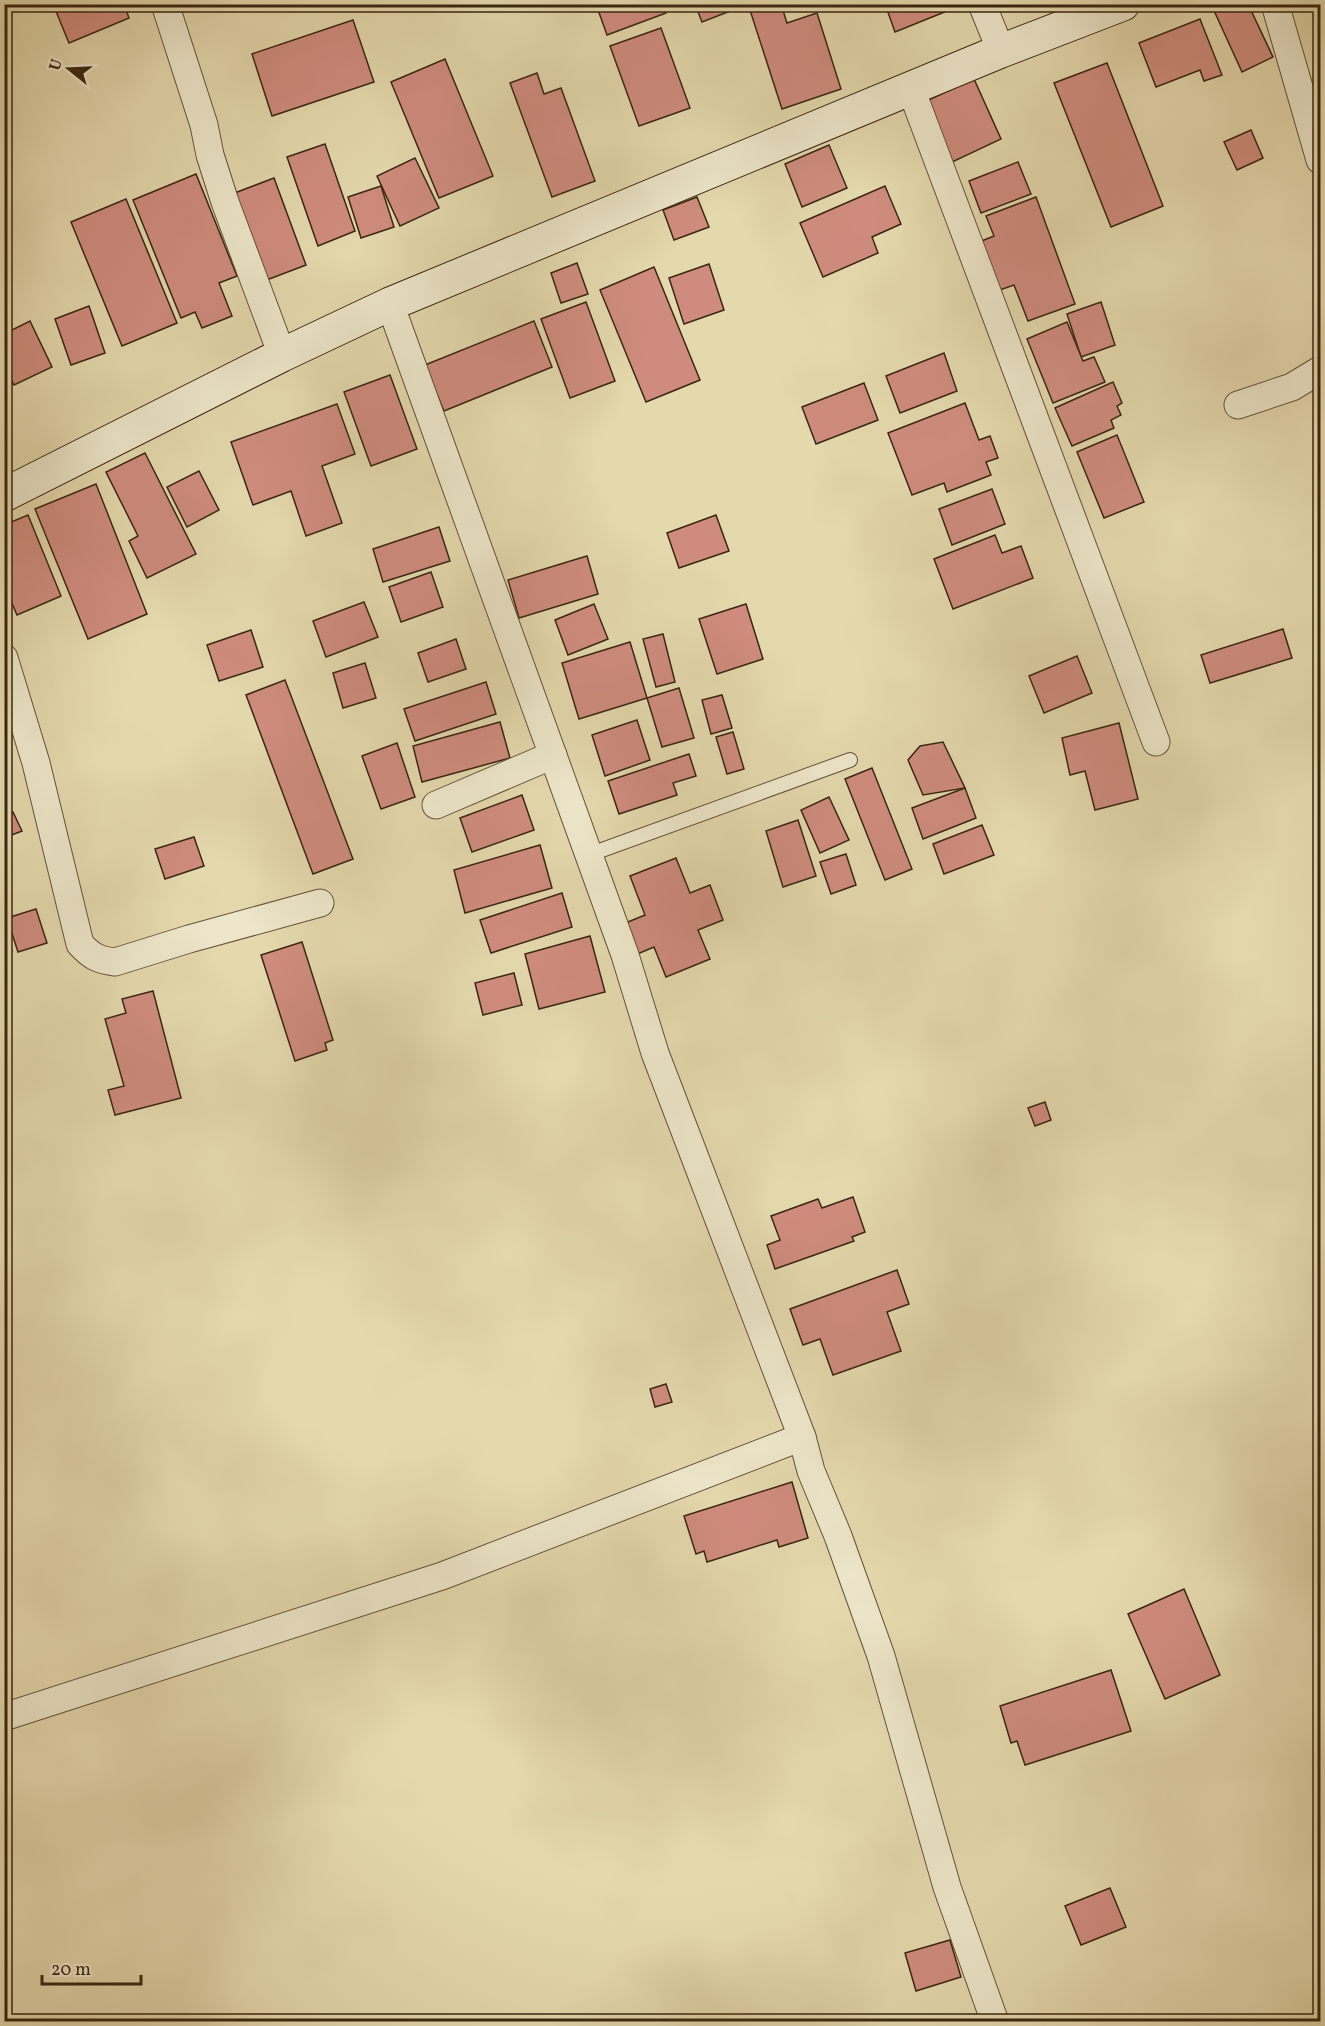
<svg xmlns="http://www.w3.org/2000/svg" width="1325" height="2026" font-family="Vollkorn,serif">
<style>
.building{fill:#cf8c7e;stroke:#3a2611;stroke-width:1.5}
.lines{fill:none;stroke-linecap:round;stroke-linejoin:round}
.lane-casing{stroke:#645238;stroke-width:16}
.street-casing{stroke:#645238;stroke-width:29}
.secondary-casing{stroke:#3a2611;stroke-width:35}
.lane{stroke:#ede6ca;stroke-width:14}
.street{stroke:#ede6ca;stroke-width:27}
.secondary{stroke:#ede6ca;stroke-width:33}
</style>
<rect width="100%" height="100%" fill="#e4d8ad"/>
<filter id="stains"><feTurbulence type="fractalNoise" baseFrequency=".00333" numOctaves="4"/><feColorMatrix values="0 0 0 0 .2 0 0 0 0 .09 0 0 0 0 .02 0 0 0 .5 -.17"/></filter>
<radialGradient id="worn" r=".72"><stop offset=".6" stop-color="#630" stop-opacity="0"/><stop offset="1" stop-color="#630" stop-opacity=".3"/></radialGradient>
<g class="building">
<path d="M53 4H124L129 18 69 43Z"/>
<path d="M602 4H663L666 13 607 35 597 7Z"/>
<path d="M695 4H737L738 8 702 22Z"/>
<path d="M748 4H781L787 23 817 13 841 89 782 109Z"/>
<path d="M885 4H945L947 11 895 32Z"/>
<path d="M1211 4H1248L1273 57 1242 72Z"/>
<path d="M1200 19 1222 75 1204 81 1200 70 1156 87 1139 43Z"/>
<path d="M353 20 374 82 272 116 252 54Z"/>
<path d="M661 28 690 108 639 126 610 46Z"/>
<path d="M445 59 493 176 439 198 391 82Z"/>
<path d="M1107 63 1163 206 1111 227 1054 83Z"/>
<path d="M537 73 544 94 561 88 595 181 552 197 510 83Z"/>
<path d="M974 79 1001 139 950 163 922 103Z"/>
<path d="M1251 130 1263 158 1237 170 1224 142Z"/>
<path d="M325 144 355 231 318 246 287 157Z"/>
<path d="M829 145 847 188 802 207 785 164Z"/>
<path d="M415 158 439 208 400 226 377 176Z"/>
<path d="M1018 162 1031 194 981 213 969 181Z"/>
<path d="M196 174 237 276 219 283 232 316 202 328 195 312 181 318 133 200Z"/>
<path d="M274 178 306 265 264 281 232 194Z"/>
<path d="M381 186 394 227 361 238 348 197Z"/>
<path d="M885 186 901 224 872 237 878 253 823 277 800 223Z"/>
<path d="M697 197 709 227 674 240 663 210Z"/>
<path d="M1036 197 1075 304 1028 321 1014 285 997 291 979 242 994 236 986 216Z"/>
<path d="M126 199 177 323 122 346 71 222Z"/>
<path d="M577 263 588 294 561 303 551 273Z"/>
<path d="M709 264 724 310 684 324 669 278Z"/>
<path d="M654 267 700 380 646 402 600 290Z"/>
<path d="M586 302 615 381 570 398 541 319Z"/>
<path d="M1101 302 1115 345 1081 357 1067 314Z"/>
<path d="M89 306 105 353 71 365 55 319Z"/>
<path d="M30 321 52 367 14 385 4 364V334Z"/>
<path d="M534 321 552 367 444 411 425 365Z"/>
<path d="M1067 322 1083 361 1094 357 1105 382 1053 403 1027 339Z"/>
<path d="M944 353 957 391 900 413 886 376Z"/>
<path d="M390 375 417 449 371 466 344 392Z"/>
<path d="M1113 382 1122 403 1117 406 1121 415 1111 420 1114 428 1072 446 1055 408Z"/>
<path d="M864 383 878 420 816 444 802 407Z"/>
<path d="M965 403 979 440 990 436 998 458 986 462 991 475 947 492 944 483 912 495 888 433Z"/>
<path d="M337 404 355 454 322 466 342 523 306 536 291 491 253 505 231 442Z"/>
<path d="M1117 435 1144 502 1104 518 1077 452Z"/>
<path d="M145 453 196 554 147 578 129 541 138 536 106 472Z"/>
<path d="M199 471 219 510 187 527 167 487Z"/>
<path d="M96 484 147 614 88 639 35 509Z"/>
<path d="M992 489 1005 524 952 545 939 509Z"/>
<path d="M28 515 61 596 17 615 4 585V525Z"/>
<path d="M716 515 729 551 679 568 667 533Z"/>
<path d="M439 527 450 561 383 582 373 549Z"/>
<path d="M995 535 1002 553 1021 546 1033 578 953 609 934 559Z"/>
<path d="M587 556 598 594 519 618 508 580Z"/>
<path d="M431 572 443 607 401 622 389 587Z"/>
<path d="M364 602 378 637 326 657 313 621Z"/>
<path d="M594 604 608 639 568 655 555 620Z"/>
<path d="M746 604 763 659 717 674 699 619Z"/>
<path d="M1283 629 1292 658 1210 683 1201 655Z"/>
<path d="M251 630 263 667 219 681 207 645Z"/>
<path d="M663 634 675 682 656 687 643 639Z"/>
<path d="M456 639 466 669 428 682 418 653Z"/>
<path d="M630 642 647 698 579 719 562 663Z"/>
<path d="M1077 656 1092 693 1044 713 1029 676Z"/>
<path d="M365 663 376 698 343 708 333 673Z"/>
<path d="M285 680 353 859 313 874 246 695Z"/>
<path d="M486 682 496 714 415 741 404 709Z"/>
<path d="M679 688 694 738 662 747 647 698Z"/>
<path d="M722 695 732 728 711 734 702 700Z"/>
<path d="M637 720 650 760 605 776 592 735Z"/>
<path d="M500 722 510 758 422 782 413 746Z"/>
<path d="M1119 723 1138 799 1095 810 1085 771 1070 775 1062 738Z"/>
<path d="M733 732 744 769 727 774 716 737Z"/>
<path d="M943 742 965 788 923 795 908 760 920 746Z"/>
<path d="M397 743 415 797 381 809 362 756Z"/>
<path d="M689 754 696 776 673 783 677 795 619 814 608 781Z"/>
<path d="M872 768 912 869 885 880 845 779Z"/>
<path d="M965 788 976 818 923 839 912 808Z"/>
<path d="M522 795 534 830 472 852 460 818Z"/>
<path d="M829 797 849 840 820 853 801 810Z"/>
<path d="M13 812 22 831 4 838V816Z"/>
<path d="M798 820 816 876 783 887 766 831Z"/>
<path d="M982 825 994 855 944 874 933 844Z"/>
<path d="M194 837 204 866 165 879 155 849Z"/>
<path d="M540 845 552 888 465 913 454 870Z"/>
<path d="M846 854 856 885 831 894 820 862Z"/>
<path d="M676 858 690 893 710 885 723 920 698 930 710 959 666 977 654 947 635 955 623 924 645 915 630 876Z"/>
<path d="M562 893 572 927 491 953 480 920Z"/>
<path d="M36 909 47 943 18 952 7 918Z"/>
<path d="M4 932 12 951 4 954Z"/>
<path d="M590 936 605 992 539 1009 525 954Z"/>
<path d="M302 942 333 1040 325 1043 327 1050 295 1061 261 955Z"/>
<path d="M514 973 522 1005 483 1015 475 983Z"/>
<path d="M153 991 181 1098 115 1115 108 1090 124 1086 105 1019 126 1013 122 999Z"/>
<path d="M1045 1102 1051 1120 1035 1126 1028 1108Z"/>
<path d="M853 1197 865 1232 852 1237 854 1241 775 1269 767 1245 780 1240 771 1216 818 1199 822 1208Z"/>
<path d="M897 1270 909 1304 887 1312 901 1351 833 1375 820 1339 803 1345 790 1309Z"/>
<path d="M666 1384 672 1402 655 1407 650 1389Z"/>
<path d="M792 1482 808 1538 779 1547 777 1540 707 1562 704 1551 696 1554 684 1516Z"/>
<path d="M1184 1589 1220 1675 1165 1699 1128 1614Z"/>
<path d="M1111 1670 1131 1731 1025 1765 1017 1741 1011 1743 1000 1706Z"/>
<path d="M1110 1888 1126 1927 1081 1945 1065 1906Z"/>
<path d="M950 1940 961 1977 916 1991 905 1953Z"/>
</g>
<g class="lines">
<g class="lane-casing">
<path id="lane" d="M588 855 850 760"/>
</g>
<g class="street-casing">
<g id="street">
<path d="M165 4 204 125 210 155 225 202 282 355"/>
<path d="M982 4 1001 51"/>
<path d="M1275 4 1320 160"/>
<path d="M911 89 1156 742"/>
<path d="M390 304 625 955 655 1053 802 1437 811 1471 838 1536 881 1656 947 1887 995 2022"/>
<path d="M1238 405 1292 387 1320 370"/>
<path d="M4 658 36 763 80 944C91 956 98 960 115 962L189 939 320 903"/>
<path d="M436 805 553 755"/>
<path d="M4 1717 442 1576 802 1437"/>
</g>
</g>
<g class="secondary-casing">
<path id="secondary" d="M4 495 282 355 390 304 1001 51 1123 4"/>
</g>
<use href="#lane" class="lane"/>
<use href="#street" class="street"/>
<use href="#secondary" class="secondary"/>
</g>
<rect width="1325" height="2026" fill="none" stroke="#e4d8ad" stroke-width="24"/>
<rect x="6" y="6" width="1313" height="2014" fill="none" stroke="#3a2611" stroke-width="3"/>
<rect x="12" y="12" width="1301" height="2002" fill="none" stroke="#3a2611" stroke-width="1.5"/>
<g transform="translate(69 69) rotate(288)" stroke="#ede6ca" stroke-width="4.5" paint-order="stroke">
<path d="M0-4.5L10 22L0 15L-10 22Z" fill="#3a2611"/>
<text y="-9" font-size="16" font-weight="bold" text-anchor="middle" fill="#3a2611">U</text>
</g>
<path d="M42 1975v9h99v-9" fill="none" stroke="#3a2611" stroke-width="3"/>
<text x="51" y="1975" font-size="18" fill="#3a2611" stroke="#ede6ca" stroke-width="4.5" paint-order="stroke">20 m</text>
<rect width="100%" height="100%" filter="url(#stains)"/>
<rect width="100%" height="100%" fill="url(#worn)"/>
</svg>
